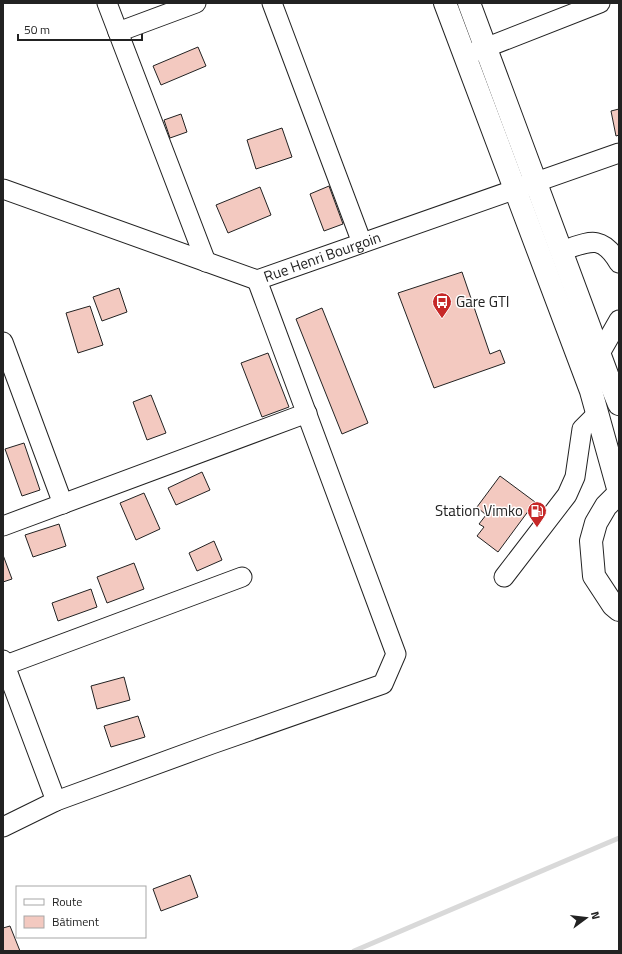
<svg xmlns="http://www.w3.org/2000/svg" width="622" height="954" font-family="'Titillium Web',sans-serif">
<style>
.lines{fill:none;stroke-linecap:round;stroke-linejoin:round}
.stream{stroke:#d9d9d9;stroke-width:5}
.building{fill:#f3c9c0;stroke:#222}
.minor-casing{stroke:#222;stroke-width:21}
.major-casing{stroke:#222;stroke-width:24}
.minor{stroke:#fff;stroke-width:19}
.major{stroke:#fff;stroke-width:22}
.labels{text-anchor:middle;stroke-width:3;stroke-linejoin:round;paint-order:stroke}
.street-label{font-size:15px;fill:#222;stroke:#fff}
.poi-label{font-size:15px;fill:#222;stroke:#fff;text-anchor:start}
</style>
<rect width="100%" height="100%" fill="#fff"/>
<g class="lines">
<path class="stream" d="M354 951 619 838"/>
</g>
<g class="building">
<path d="M198 47 206 66 161 85 153 66Z"/>
<path d="M619 109V135L616 136 611 111Z"/>
<path d="M181 114 187 132 170 138 164 120Z"/>
<path d="M282 128 292 157 256 169 247 140Z"/>
<path d="M329 186 343 224 324 231 310 194Z"/>
<path d="M260 187 271 215 228 233 216 205Z"/>
<path d="M462 272 490 354 500 350 505 363 434 388 398 293Z"/>
<path d="M119 288 127 312 102 321 93 297Z"/>
<path d="M90 306 103 345 78 353 66 313Z"/>
<path d="M322 308 368 423 342 434 296 319Z"/>
<path d="M268 353 289 407 262 417 241 363Z"/>
<path d="M151 395 166 433 147 440 133 402Z"/>
<path d="M24 443 40 490 22 496 5 449Z"/>
<path d="M202 472 210 490 176 505 168 488Z"/>
<path d="M500 476 535 502 498 552 477 536 484 527 479 524 486 515 477 507Z"/>
<path d="M144 493 160 529 136 540 120 503Z"/>
<path d="M59 524 66 546 33 557 25 535Z"/>
<path d="M214 541 222 560 197 571 189 553Z"/>
<path d="M3 555 12 579 3 582Z"/>
<path d="M134 563 144 589 107 603 97 577Z"/>
<path d="M91 589 97 607 58 621 52 603Z"/>
<path d="M124 677 130 700 97 709 91 686Z"/>
<path d="M138 716 145 737 111 747 104 726Z"/>
<path d="M190 875 198 897 161 911 153 889Z"/>
<path d="M10 926 20 951H3V928Z"/>
</g>
<g class="lines">
<g class="minor-casing">
<g id="minor">
<path d="M107 3 206 262"/>
<path d="M272 3 362 243"/>
<path d="M118 32 196 3"/>
<path d="M472 53 600 3"/>
<path id="s1" d="M3 189 257 280 619 153"/>
<path d="M561 251C589 242 601 233 619 263"/>
<path d="M3 342 63 504"/>
<path d="M599 355 619 320"/>
<path d="M3 526 307 413"/>
<path d="M504 577 567 495 575 477 582 429 597 414"/>
<path d="M3 660 56 801"/>
<path d="M3 666 242 577"/>
<path d="M3 827 56 801 212 744 383 684 396 654 257 280"/>
</g>
</g>
<g class="major-casing">
<g id="major">
<path d="M445 3 591 391 619 492"/>
<path d="M469 3 608 377 619 404"/>
<path d="M619 493 606 506 596 523 591 541 594 576 613 605 619 610"/>
</g>
</g>
<use href="#minor" class="minor"/>
<use href="#major" class="major"/>
</g>
<defs>
<g id="bus-pin" transform="scale(1)"><path d="M0 17L-7.5 6A9.5 9.5 0 1 1 7.5 6Z" fill="#c62828" stroke="#fff"/><path d="M-5-6H5V4H4V6H2V4H-2V6H-4V4H-5ZM-3.5-4V0h7V-4ZM-3.5 1.2v1.5H-2V1.2ZM2 1.2v1.5H3.5V1.2Z" fill="#fff"/></g>
<g id="fuel-pin" transform="scale(1)"><path d="M0 17L-7.5 6A9.5 9.5 0 1 1 7.5 6Z" fill="#c62828" stroke="#fff"/><path d="M-5.5-6h7V0h2V4h1.3V-2.5L3-4.5l.8-.8L6-3V5H2.5V1h-1V6h-7ZM-4.2-4.7v3.2H.2V-4.7Z" fill="#fff"/></g>
</defs>
<g fill-rule="evenodd">
<use href="#bus-pin" x="442" y="302"/>
<use href="#fuel-pin" x="537" y="511"/>
</g>
<g class="labels">
<g class="street-label">
<text dy="5" stroke="none"><textPath href="#s1" startOffset="339">Rue Henri Bourgoin</textPath></text>
</g>
<g class="poi-label">
<text x="456" y="307">Gare GTI</text>
<text x="523" y="516" text-anchor="end">Station Vimko</text>
</g>
</g>
<rect width="622" height="954" fill="none" stroke="#222222" stroke-width="8"/>
<rect x="16" y="886" width="130" height="52" fill="#ffffff" stroke="#a7a7a7"/>
<rect x="24" y="899" width="20" height="6" fill="#ffffff" stroke="#a7a7a7"/>
<text x="52" y="906" font-size="12" fill="#222222">Route</text>
<rect x="24" y="916" width="20" height="12" fill="#f3c9c0" stroke="#a7a7a7"/>
<text x="52" y="926" font-size="12" fill="#222222">Bâtiment</text>
<g transform="translate(586 918) rotate(75)" stroke="#ffffff" stroke-width="3" paint-order="stroke">
<path d="M0-3L7 15L0 10L-7 15Z" fill="#222222"/>
<text y="-6" font-size="11" font-weight="bold" text-anchor="middle" fill="#222222">N</text>
</g>
<path d="M18 34v6h124v-6" fill="none" stroke="#222222" stroke-width="2"/>
<text x="24" y="34" font-size="12" fill="#222222" stroke="#ffffff" stroke-width="3" paint-order="stroke">50 m</text>
</svg>
